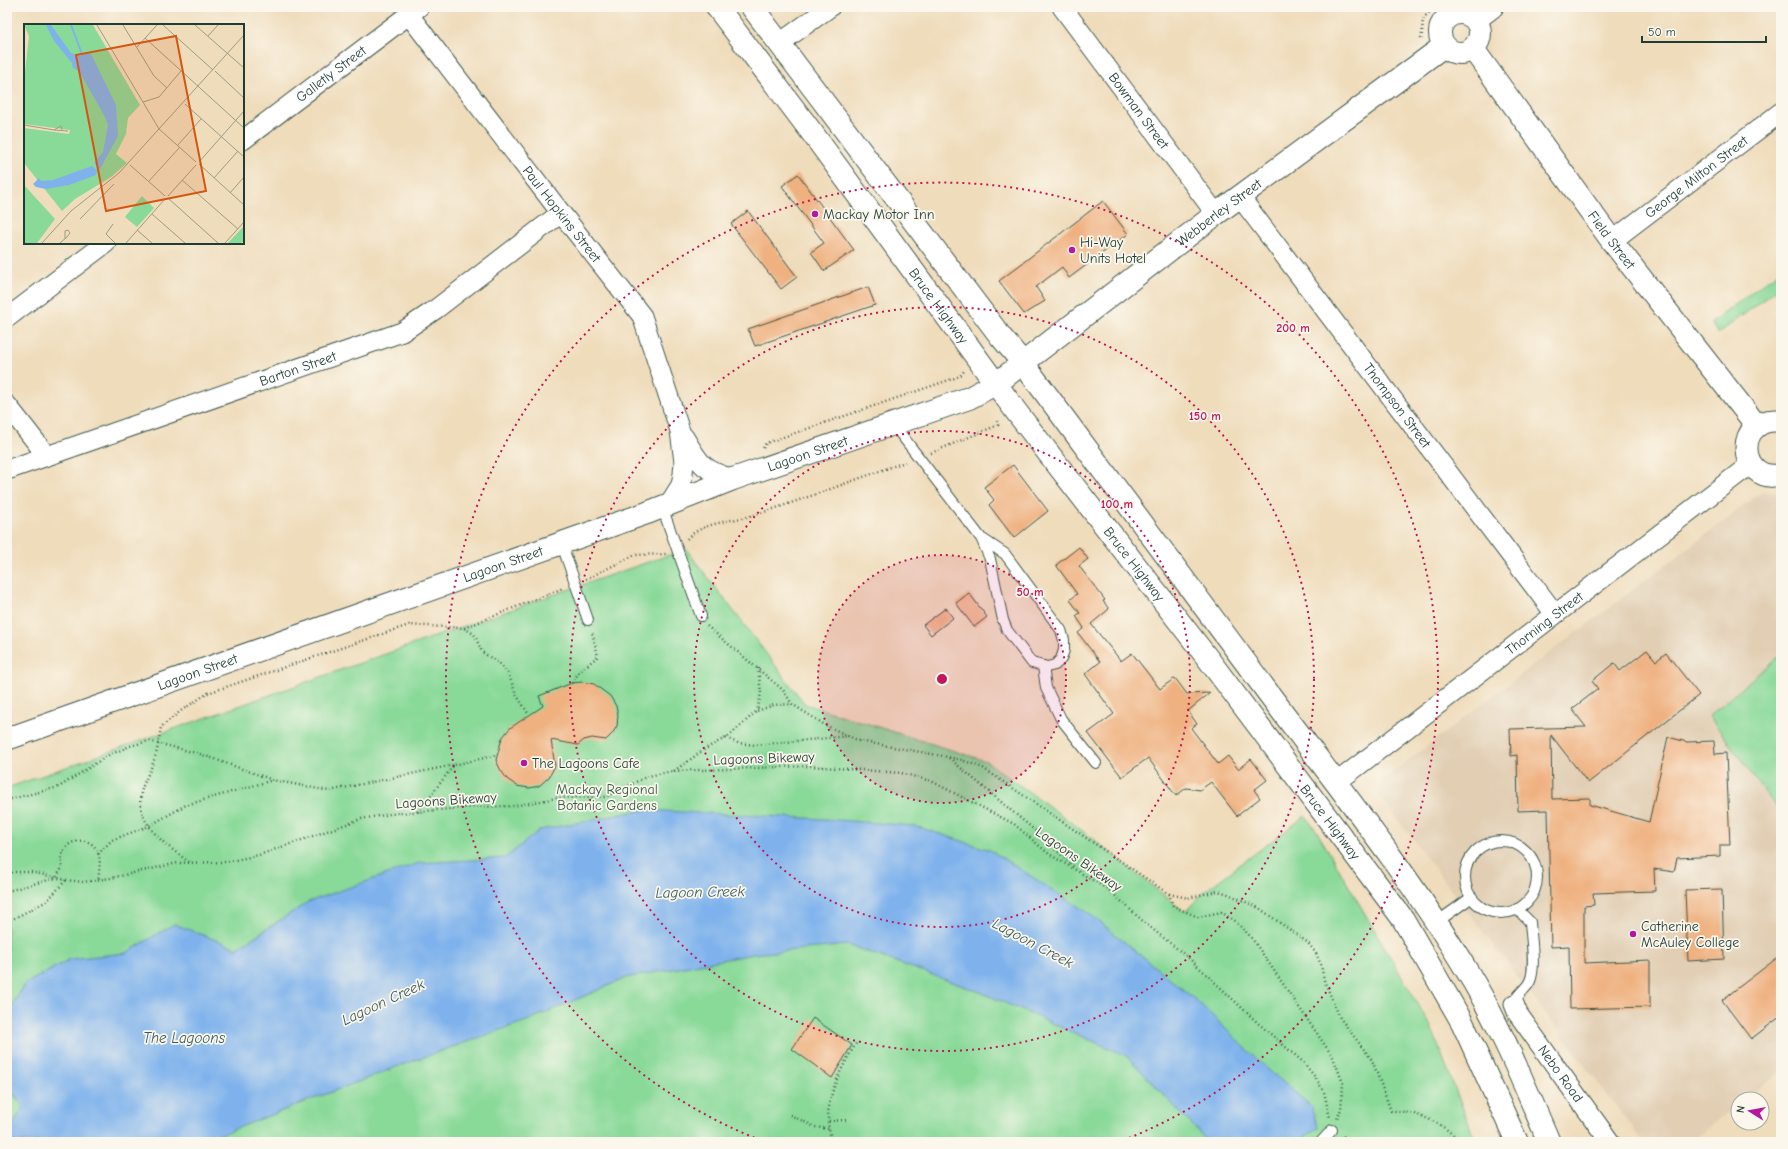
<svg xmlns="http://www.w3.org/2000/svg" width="1788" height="1149" font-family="'Comic Neue',sans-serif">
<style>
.built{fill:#e1ceb3}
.green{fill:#89d999;stroke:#548b66}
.water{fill:#7fb2ec;stroke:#4f7890}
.building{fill:#efb180}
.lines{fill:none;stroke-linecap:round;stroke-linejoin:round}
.service-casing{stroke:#3e5548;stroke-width:12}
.minor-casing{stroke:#3e5548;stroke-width:21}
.tertiary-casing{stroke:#3e5548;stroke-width:24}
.secondary-casing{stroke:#3e5548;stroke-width:24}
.trunk-casing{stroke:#3e5548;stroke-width:24}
.path{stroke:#3e5548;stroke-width:2.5;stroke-dasharray:1 3;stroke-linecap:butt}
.service{stroke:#fff;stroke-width:10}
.minor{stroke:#fff;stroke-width:19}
.tertiary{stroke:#fff;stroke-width:22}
.secondary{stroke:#fff;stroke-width:22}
.trunk{stroke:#fff;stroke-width:22}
.ring{fill:none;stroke:#c2185b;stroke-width:2;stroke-dasharray:2 4}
.poi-dot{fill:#b5179e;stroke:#fbf7ec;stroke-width:1.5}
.labels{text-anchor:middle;stroke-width:3.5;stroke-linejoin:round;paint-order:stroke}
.street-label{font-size:14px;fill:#1f3d34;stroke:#fbf7ec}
.poi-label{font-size:14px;fill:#1f3d34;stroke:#fbf7ec;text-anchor:start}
.park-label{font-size:14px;fill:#345c48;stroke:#fbf7ec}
.water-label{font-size:15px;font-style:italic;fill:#375a62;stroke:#fbf7ec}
.inset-river{fill:none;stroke:#7fb2ec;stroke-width:2}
.inset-road{fill:none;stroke:#9c9c85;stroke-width:1}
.view{fill:#d45610;fill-opacity:0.15;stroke:#d45610;stroke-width:2}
.inset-edge{fill:none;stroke:#1f3d34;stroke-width:2}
.centre{fill:#c2185b;stroke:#fbf7ec;stroke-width:2}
.ring-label{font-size:12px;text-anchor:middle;font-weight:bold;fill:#c2185b;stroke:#fbf7ec;stroke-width:3.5;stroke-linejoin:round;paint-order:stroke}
</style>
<rect width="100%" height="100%" fill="#fbf7ec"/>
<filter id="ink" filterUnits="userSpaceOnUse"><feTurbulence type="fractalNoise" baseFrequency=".025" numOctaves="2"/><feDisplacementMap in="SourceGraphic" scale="8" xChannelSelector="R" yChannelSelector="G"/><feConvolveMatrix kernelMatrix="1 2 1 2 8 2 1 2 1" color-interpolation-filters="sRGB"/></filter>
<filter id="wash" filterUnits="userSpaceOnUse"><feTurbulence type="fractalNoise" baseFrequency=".012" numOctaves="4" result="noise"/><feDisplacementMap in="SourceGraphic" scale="16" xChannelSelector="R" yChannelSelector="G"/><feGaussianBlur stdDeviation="0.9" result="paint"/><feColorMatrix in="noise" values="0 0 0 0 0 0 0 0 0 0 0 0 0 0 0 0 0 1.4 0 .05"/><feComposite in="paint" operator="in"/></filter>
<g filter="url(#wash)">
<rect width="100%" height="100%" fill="#efdcbb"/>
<path class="built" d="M1763 491 1777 493 1781 499V1072L1746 1099H1738V1105L1689 1142H1643L1379 795 1381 781Z"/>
<g class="green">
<path d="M1781 270V286L1718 334 1711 323Z"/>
<path d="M686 549 805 704 986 761 1075 825 1185 912 1205 891 1305 816 1316 830 1430 1025 1476 1142H7V788L541 599Z"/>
<path d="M1781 654V814L1709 716Z"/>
</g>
<path class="water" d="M643 810 824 819 915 826 990 850 1090 914 1197 1001 1264 1066 1311 1106 1318 1127 1298 1142H1208L1127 1056 980 992 848 945 753 954 626 978 529 1020 407 1063 201 1142H7V1135L23 1107 7 1084V1014L25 984 70 959 126 953 174 924 237 948 308 902 419 863 505 858 540 830Z"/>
<g id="blocks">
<g class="building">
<path d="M798 174 854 250 824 271 811 252 824 243 782 186Z"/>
<path d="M1103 201 1128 234 1069 278 1062 267 1036 287 1045 301 1024 314 999 281Z"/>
<path d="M748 211 797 277 781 289 731 224Z"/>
<path d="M868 287 875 305 755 346 748 329Z"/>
<path d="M1013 465 1048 511 1014 538 989 505 994 500 984 487Z"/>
<path d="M1079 547 1088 559 1079 566 1105 600 1103 601 1109 609 1091 624 1121 661 1132 653 1160 689 1175 678 1187 694 1210 693 1188 711 1197 724 1191 728 1218 764 1228 756 1238 769 1251 759 1267 780 1254 790 1260 798 1237 816 1211 782 1200 790 1186 788 1176 796 1148 758 1122 777 1088 733 1114 714 1085 674 1100 662 1078 633 1084 628 1076 616 1080 613 1070 600 1077 594 1056 565Z"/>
<path d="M969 593 987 617 974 627 956 603Z"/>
<path d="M946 608 953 618 931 635 923 625Z"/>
<path d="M1647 650 1656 661 1666 653 1699 695 1588 783 1551 735 1552 799 1590 798V805L1649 822 1668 737 1687 742 1714 741 1715 754 1726 753 1730 845H1720V856L1677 858 1674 872 1654 869 1655 891 1593 893 1594 905 1584 906V963L1650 960V1007L1570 1009 1569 946 1551 947 1548 810 1518 811 1517 755 1511 756 1510 729 1586 727 1572 709 1598 689 1592 681 1614 663 1620 671Z"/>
<path d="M582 682 594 684 610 696 616 706 618 715 617 726 612 734 606 740 592 738 584 740 578 745 551 740 555 766 549 777 539 786 529 788 517 786 507 779 500 769 496 760 502 738 510 728 543 706 539 696 572 683Z"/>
<path d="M1722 889 1724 959 1688 961 1685 890Z"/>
<path d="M1781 955V1016L1751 1039 1722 1000Z"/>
<path d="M813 1018 852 1045 832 1078 792 1049Z"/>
</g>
</g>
</g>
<g filter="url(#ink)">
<use href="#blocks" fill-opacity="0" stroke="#3e5548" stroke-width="1"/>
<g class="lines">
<g class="service-casing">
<g id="service">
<path d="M893 424 981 538 990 559 1003 620 1007 630 1032 663 1047 667 1055 665 1061 659 1064 650V640L1061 630 1005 554 981 538"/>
<path d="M662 507 701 616"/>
<path d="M561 542 588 620"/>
<path d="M1043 666 1046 688 1061 719 1096 763"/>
<circle cx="1501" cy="877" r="36"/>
<path d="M1437 922 1472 897"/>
<path d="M1514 1004C1516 994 1526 990 1530 981 1536 967 1531 938 1530 922L1517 909"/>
<path d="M1321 1142 1332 1130"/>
</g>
</g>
<g class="minor-casing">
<g id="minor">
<path id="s1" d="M1062 7 1216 214"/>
<path id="s2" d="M409 15 561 213 642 316 680 431 684 462 683 474 681 485 669 504"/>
<path d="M780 43 830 7"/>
<path id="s3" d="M243 140 419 7"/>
<path id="s4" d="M1240 197 1555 614"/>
<path id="s5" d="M1612 241 1781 112"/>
<path d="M7 318 106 243"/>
<path d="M7 405 47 456"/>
<path d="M684 437C700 464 702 470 733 479"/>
<path id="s6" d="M7 470 402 332 436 309 561 213"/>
<path id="s7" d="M1337 782 1751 464"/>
<path id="s8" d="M1514 1004 1518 1014 1610 1142"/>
</g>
</g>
<g class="tertiary-casing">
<g id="tertiary">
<circle cx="1460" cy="33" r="20"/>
<path d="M1476 19 1492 7"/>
<path id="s9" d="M1473 49 1612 241 1757 426"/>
<path id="s10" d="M997 383 1216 214 1444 46"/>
<path d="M1781 421C1733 415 1737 484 1781 475"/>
</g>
</g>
<g class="secondary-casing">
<g id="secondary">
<path id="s11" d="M7 739 647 513 733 479 969 398 997 383"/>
</g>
</g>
<g class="trunk-casing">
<g id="trunk">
<path id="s12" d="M717 7 813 134 1018 414 1209 660 1403 919 1462 1022 1517 1142"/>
<path d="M752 7 1001 337 1023 363C1105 474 1187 584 1269 694 1337 785 1408 873 1467 971 1500 1025 1524 1084 1549 1142"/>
</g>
</g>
<g class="path">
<path d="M1421 39C1425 20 1417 21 1436 7"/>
<path d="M763 448 766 443 952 379 960 376 964 371"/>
<path d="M931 453 998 425 997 421"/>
<path d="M687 539C702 521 739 521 761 513 810 497 857 479 905 462"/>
<path d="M586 579 635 555 666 554"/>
<path d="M707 626 783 690 792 704 825 725 859 741 943 756 962 760 983 768 1169 894 1173 906 1198 917 1221 912 1235 921 1251 937 1333 1057 1343 1083 1341 1109 1337 1119"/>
<path d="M464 628 563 588"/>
<path d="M758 668 761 693 757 711 774 705 792 704"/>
<path d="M572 683 579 672 598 656 592 632"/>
<path d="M726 738 738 743 755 745 849 736"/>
<path d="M949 758 1038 833 1075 868"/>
<path d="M674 771 705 749 729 736 757 711"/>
<path d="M7 800 59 787 107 756 130 746 149 741 200 754 273 780 329 791 454 765"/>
<path d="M418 812 454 765 497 755"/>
<path d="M98 854 112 840 149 826 186 805 273 780"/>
<path d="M189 862C167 846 132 822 142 789 145 779 151 770 154 760 158 750 159 738 161 727L182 710 208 693 409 625 464 628 474 634 482 652 500 664 508 673 516 694 529 715"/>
<path d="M7 872H31L67 880 83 882 111 878 178 863 226 862 259 855 361 819 390 814 474 807 514 806 556 798 605 797 648 776 673 771 810 766 901 773 931 781 1014 824 1049 854 1109 890 1145 923 1190 959 1259 1024 1303 1062 1315 1077 1324 1092 1330 1118"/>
<path d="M7 891 56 878 62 868C55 839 93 830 99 856 101 864 98 872 99 880"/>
<path d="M1169 894 1188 898 1217 891 1226 893 1259 908 1307 942 1316 953 1321 965 1324 980 1340 1018 1372 1060 1391 1111C1416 1111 1443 1122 1460 1142"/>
<path d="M7 922 47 901 66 880"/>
<path d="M790 1115 815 1127 830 1129"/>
<path d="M829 1121 848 1120"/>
<path d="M1343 1136 1353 1142"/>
<path d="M833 1142C818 1110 840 1069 857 1042"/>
</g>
<use href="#service" class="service"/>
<use href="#minor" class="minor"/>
<use href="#tertiary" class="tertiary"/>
<use href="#secondary" class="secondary"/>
<use href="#trunk" class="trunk"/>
</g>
</g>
<circle cx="942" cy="679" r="124" fill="#c2185b" fill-opacity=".12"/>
<g class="ring">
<circle cx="942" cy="679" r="124"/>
<circle cx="942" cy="679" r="248"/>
<circle cx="942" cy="679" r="372"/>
<path d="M760 1140A496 496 0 1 1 1124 1140"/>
</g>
<g class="poi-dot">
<circle cx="815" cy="214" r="4"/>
<circle cx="1072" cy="250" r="4"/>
<circle cx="524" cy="763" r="4"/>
<circle cx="1633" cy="934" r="4"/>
</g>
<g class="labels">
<g class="street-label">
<text dy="5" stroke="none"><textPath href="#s3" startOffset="110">Galletly Street</textPath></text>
<text dy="5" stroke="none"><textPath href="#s1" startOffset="129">Bowman Street</textPath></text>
<text dy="5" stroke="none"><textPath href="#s5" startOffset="106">George Milton Street</textPath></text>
<text dy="5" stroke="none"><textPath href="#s10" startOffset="280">Webberley Street</textPath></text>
<text dy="5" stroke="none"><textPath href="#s2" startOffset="251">Paul Hopkins Street</textPath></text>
<text dy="5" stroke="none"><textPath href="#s9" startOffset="236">Field Street</textPath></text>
<text dy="5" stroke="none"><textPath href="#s12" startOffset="372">Bruce Highway</textPath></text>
<text dy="5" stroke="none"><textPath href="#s6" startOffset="308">Barton Street</textPath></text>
<text dy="5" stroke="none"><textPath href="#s4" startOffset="261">Thompson Street</textPath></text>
<text dy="5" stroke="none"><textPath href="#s11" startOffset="850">Lagoon Street</textPath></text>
<text dy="5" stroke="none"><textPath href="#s11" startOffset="526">Lagoon Street</textPath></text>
<text dy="5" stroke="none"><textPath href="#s12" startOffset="696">Bruce Highway</textPath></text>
<text dy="5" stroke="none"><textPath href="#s7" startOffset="261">Thorning Street</textPath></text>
<text dy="5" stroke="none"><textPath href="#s11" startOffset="202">Lagoon Street</textPath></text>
<text transform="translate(764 758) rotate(-2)" y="5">Lagoons Bikeway</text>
<text transform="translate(446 800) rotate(-4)" y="5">Lagoons Bikeway</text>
<text dy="5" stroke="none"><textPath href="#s12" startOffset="1020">Bruce Highway</textPath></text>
<text transform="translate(1079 859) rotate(35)" y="5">Lagoons Bikeway</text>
<text dy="5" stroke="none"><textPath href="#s8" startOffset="84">Nebo Road</textPath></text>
</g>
<g class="poi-label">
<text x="823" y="219">Mackay Motor Inn</text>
<text x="1080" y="247">Hi-Way<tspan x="1080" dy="16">Units Hotel</tspan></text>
<text x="532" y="768">The Lagoons Cafe</text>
<text x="1641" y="931">Catherine<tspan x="1641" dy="16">McAuley College</tspan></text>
</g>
<g class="park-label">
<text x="607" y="794">Mackay Regional<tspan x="607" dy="16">Botanic Gardens</tspan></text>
</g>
<g class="water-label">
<text transform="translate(700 892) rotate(-1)" y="5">Lagoon Creek</text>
<text transform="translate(1033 943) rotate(28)" y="5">Lagoon Creek</text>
<text transform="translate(383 1002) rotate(-25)" y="5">Lagoon Creek</text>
<text x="184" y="1043">The Lagoons</text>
</g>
</g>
<g transform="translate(24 24)">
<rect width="220" height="220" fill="#efdcbb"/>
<path d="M0 1H69L116 81 104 94 102 110 92 130 103 139 87 153 51 175 38 187 0 139V104L45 110 46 106 0 100V57L5 12ZM0 161 31 195 13 219H0ZM118 172 130 184 113 203 101 193ZM220 202V217L217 219H204Z" fill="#89d999"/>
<path d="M22 1H27L47 29 56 32 63 29 67 30 92 81 94 112 76 145 70 139 79 128 84 101 81 93 55 47 49 44 48 39 30 17ZM68 142 73 146 72 151 45 161 22 165 12 163 9 160 15 154 17 157 29 156Z" fill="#7fb2ec"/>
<path class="inset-river" d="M47 1 58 30"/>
<path class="inset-road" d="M73 1 135 105M99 1 130 52 143 64M139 1 189 46M171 1 220 44M0 9V25M184 12 194 1M121 14 220 104M113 23 133 1M191 47 220 74M119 78 135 73 157 47M161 80 220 133M0 101 30 106M135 105 172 138M38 106 37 102 30 106 44 107M154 121 177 95M175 138 220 87M175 140 220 181M106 141 141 172M190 154 214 127M158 156 214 205M125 157 156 123M206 169 220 153M144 172 172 141M145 175 194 219M128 190 161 219M56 195 90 160M89 200 82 210 91 219M113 206 128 219M18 219 47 187 95 149 220 11M36 219 43 213 46 209 44 206 41 207V215M102 219 141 175M201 219 220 198"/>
<path class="view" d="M152 12 182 167 82 187 52 31Z"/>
<rect width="220" height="220" class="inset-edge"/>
</g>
<circle cx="942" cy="679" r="6" class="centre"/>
<g class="ring-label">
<text x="1293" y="332">200 m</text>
<text x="1205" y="420">150 m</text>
<text x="1117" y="508">100 m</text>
<text x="1030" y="596">50 m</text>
</g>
<rect width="1788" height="1149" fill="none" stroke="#fbf7ec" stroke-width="24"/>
<g transform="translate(1750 1111) rotate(281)"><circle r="19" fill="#fbf7ec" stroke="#a3ada2"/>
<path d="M0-3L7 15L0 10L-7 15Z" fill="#b5179e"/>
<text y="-6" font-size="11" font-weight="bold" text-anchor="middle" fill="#1f3d34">N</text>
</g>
<path d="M1642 36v6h124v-6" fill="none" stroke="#1f3d34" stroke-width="2"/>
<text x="1648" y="36" font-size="12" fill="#1f3d34" stroke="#fbf7ec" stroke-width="3" paint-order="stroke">50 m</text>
</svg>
